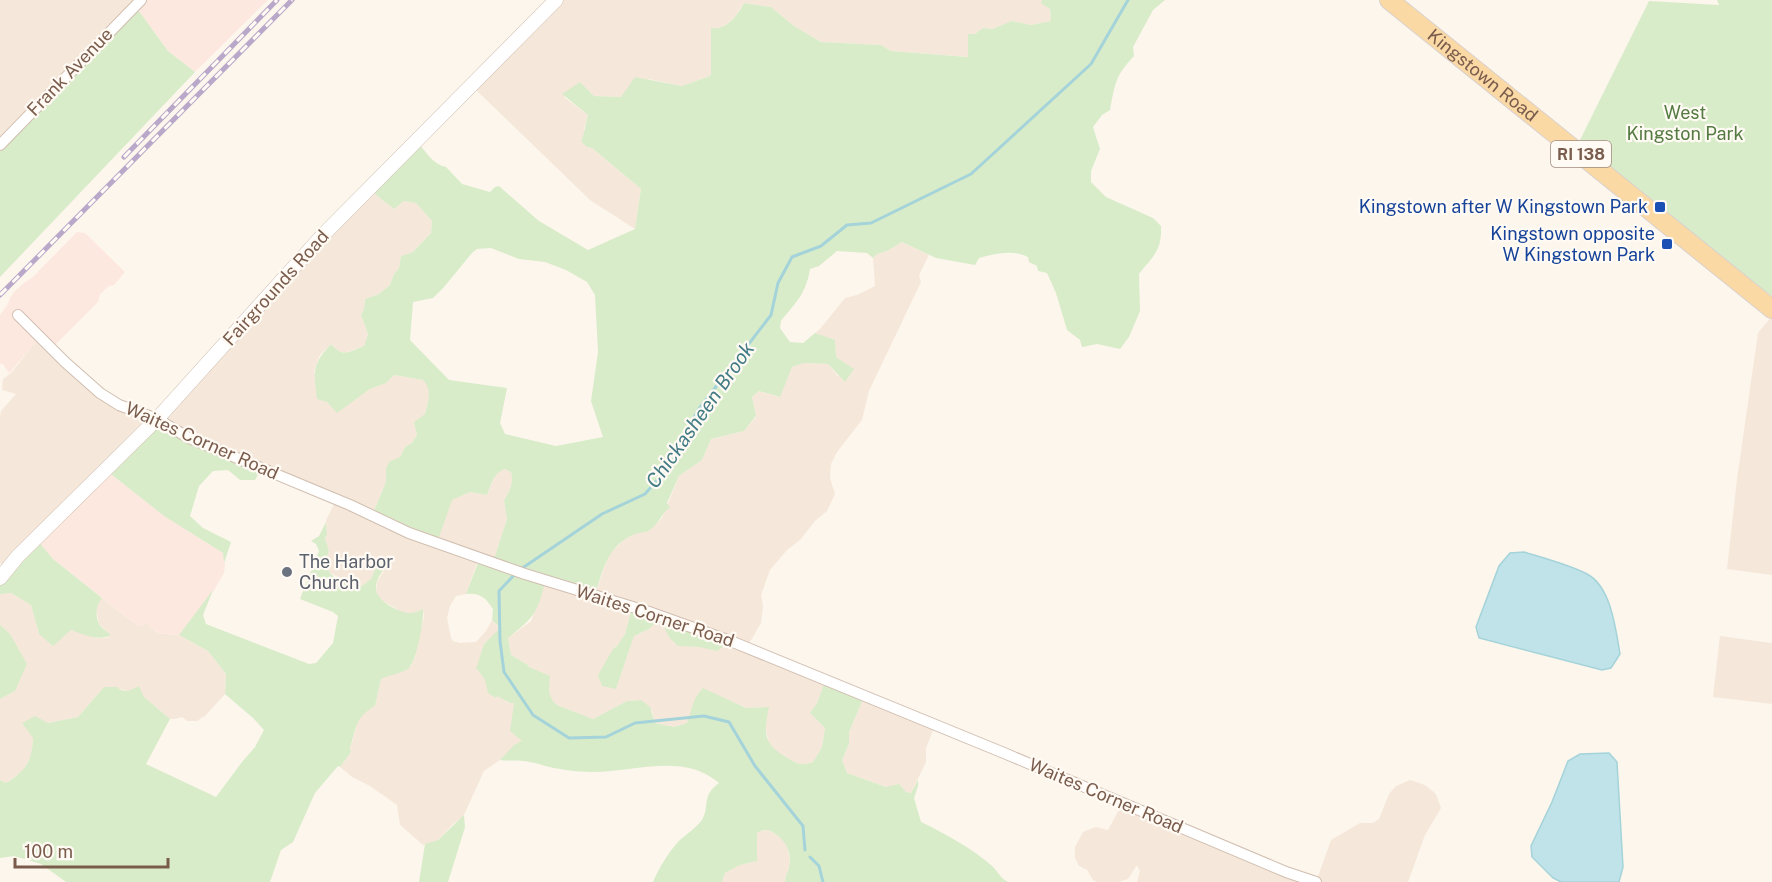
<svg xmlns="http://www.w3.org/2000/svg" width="1772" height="882" font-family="'Public Sans',sans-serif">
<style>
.residential{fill:#f5e8da;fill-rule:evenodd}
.commercial{fill:#fde8e0}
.green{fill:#d8ecc9;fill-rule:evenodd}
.water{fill:#bfe3e8;stroke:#a5d3da;stroke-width:1.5}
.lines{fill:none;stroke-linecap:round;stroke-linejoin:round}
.stream{stroke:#a5d3da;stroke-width:3}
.minor-casing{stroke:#d1beb0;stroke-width:12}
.tertiary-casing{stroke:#d1beb0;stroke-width:15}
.primary-casing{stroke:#dad1cd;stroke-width:20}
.minor{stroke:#fff;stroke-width:10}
.tertiary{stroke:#fff;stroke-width:14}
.primary{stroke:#fbd9a5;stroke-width:18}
.rail-casing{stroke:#b9a8c9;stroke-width:5}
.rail{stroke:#fffaf3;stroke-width:3;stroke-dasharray:9;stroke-linecap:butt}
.transit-dot{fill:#1a4fb4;stroke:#fffaf3;stroke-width:2}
.worship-dot{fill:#6b7280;stroke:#fffaf3;stroke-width:2}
.labels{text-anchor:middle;stroke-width:4.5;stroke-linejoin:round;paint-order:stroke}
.shield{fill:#fffaf3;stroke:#a28b7f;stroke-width:1.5}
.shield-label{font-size:16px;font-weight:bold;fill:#7a5c4d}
.street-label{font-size:18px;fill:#7a5c4d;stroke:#fffaf3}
.park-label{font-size:18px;fill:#537a41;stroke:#fffaf3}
.transit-label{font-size:18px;fill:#164399;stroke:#fffaf3;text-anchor:end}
.worship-label{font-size:18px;fill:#5b616d;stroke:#fffaf3;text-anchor:start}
.water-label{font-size:20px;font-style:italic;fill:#437c86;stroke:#fffaf3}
</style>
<rect width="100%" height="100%" fill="#fdf6ec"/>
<g class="residential">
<path d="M0 0H143L0 146Z"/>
<path d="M557 0H1042V3L1050 9 1051 21 1031 25 1012 21 992 29 983 28 975 34 969 57 891 51 881 45 821 42 794 26 771 7 744 3 735 17 722 28 711 29 712 44 711 74 710 76 682 86 649 79 621 97 594 96 580 82 564 97 588 115 584 129 587 147 592 148 641 189 635 229 590 200 473 87Z"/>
<path d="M371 191 394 209 404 201 416 203 432 221 431 233 413 252 401 256 399 268 394 274 390 285 379 294 365 299 364 309 361 315 368 334 364 346 345 353 338 351 331 344 320 355 315 368 314 372 327 402 337 412 370 389 386 383 394 375 423 380 428 385 430 394 425 414 416 426 417 435 412 443 405 447 400 457 386 468V482L373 513 452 500 470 492 487 495 494 478 499 470 505 469 511 472 513 480 509 492 504 500 507 519 495 557 493 558 480 555 466 594 456 596 450 606 447 618 451 638 453 641 460 643 476 642 486 631 492 620 500 629 484 644 478 669 497 695 509 703H514L523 741 500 760 484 771 463 817 453 824 438 840 423 845 400 825 397 805 370 786 352 777 340 767 351 752 350 749 358 720 364 712 375 706 381 679 389 675 405 670 411 666 415 657 424 616 423 609 413 614 401 612 380 599 376 591 377 582 388 564 378 563 371 579 362 586 348 583 329 572 326 566V560L329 551 325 538 327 535 326 520 336 500 159 420Z"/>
<path d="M902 242 929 255 919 275 921 282 869 391 862 420 837 452 831 464 830 478 835 494 827 511 815 521 800 540 787 550 770 570 761 595 763 606 761 623 747 647 825 681 817 703 810 713 825 728 822 747 813 762 803 765 794 762 774 750 769 743 765 727 768 707 747 708 730 701 692 712 687 723 674 727 655 723 652 711 641 700 627 701 593 719 557 705 552 701 548 692 528 665 511 655 508 638 531 621 545 582 595 594 609 554 624 540 638 532 648 531 662 518 679 476 702 460 711 439 744 431 756 417 752 397 759 391 779 397 792 367 804 363 828 364 838 376 853 369 836 357 823 337 815 333 820 329 845 298 857 295 875 286 873 258 877 254 887 251ZM632 608 649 629 634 636 616 688 613 649 617 646 625 634Z"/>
<path d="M1772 316V575L1727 569 1737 479 1758 333Z"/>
<path d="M40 337 91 386 152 417 7 570 0 563V417L1 411 16 394 2 390 3 379 11 373Z"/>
<path d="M11 593 31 605 39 634 71 630 97 638H107L110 635 99 624 96 608 98 601 102 598 138 626 147 623 157 633 179 635 208 651 226 674 225 694 206 715 197 721H187L182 717 175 719H170L144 697 131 691 104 687 78 717 47 723 33 738 32 754 23 771 6 783 0 780V699L15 691 10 634 0 625V594Z"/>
<path d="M1720 636 1772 643V704L1713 697Z"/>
<path d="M864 697 935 725 926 748V762L911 793 886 787 847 773 842 760 849 744V732Z"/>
<path d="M1410 780 1425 785 1436 794 1441 808 1425 835 1408 882H1316L1331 840 1360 823H1373L1379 819 1389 794 1396 786Z"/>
<path d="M1122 804 1316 882H1137L1140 871 1137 865 1128 879 1118 882H1097L1093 880 1087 870 1079 866 1075 858V847L1083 832 1096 827 1108 830Z"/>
<path d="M768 830 783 839 788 848 790 865 785 879V882H722L725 873 740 865 757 861V833L760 831Z"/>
</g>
<g class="commercial">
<path d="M143 0H268L195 72 168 51 136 7Z"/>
<path d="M77 232 85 233 125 272 114 285 109 286 100 294 98 302 54 346 40 338 9 373 2 363 0 365V315L8 304 10 298 14 292 24 283 33 277Z"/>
<path d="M107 471 164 516 223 553 225 565 224 573 214 590 179 635 157 633 147 623 138 626 53 559 38 541Z"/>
</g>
<g class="green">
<path d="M1042 0H1165L1153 10 1133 47 1134 56C1115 76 1115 84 1110 110L1102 115 1093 127 1100 149 1091 171V182L1106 197 1153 218 1161 226C1162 251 1153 256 1139 274L1140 311 1129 337 1120 349 1097 344 1082 347 1080 340 1067 330 1056 293 1047 273 1038 271 1037 266 1029 262 1028 257C1012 249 995 254 979 258L975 265 936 258 902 242 887 251 877 254 873 258 867 253 837 251 819 266 810 269C806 294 796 302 781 321L780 328 790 342 803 343 815 333 835 340 836 357 854 369 845 382 828 364 804 363 792 367 780 397 759 391 752 397 756 416 744 431 711 439 702 460 679 476 667 503 670 507C662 513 658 526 648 531 645 533 639 532 635 534 607 546 604 568 595 594L545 582C538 613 533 618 508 638L511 655 528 665 529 667 550 676C549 687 547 697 557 705L593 719 627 701 641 700 650 707 655 723 674 727 687 723C693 708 691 701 703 688L746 708 769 707C764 732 762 743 786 757 797 764 801 766 813 762L822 747 825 728 810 713 817 703 825 681 864 697 849 732V744L842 760 847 773 886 787 899 784 906 792 911 793 918 780V786L914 798 921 822C946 834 971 848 991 865 998 871 1000 878 1008 882H785C785 877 787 873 789 868 792 854 787 841 775 834 769 829 763 829 757 833V861L740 865 725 873 722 882H653C659 868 668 853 678 842 685 835 696 828 702 820 710 806 701 796 719 783 684 752 634 772 593 772 582 772 570 771 560 769 548 768 536 762 524 761 516 760 508 761 500 760L514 745 522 741 510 731 514 703H510L497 696 496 698 488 693 485 680 478 670 476 669 484 644 500 628 492 620 493 609C485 597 480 593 466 594L481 555 493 558 495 556 507 519 504 500C510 491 514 483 511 472L505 469C494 472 491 485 487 495L470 492 452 500 439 537H434L373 513 386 482V468L389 462 400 457 405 447 412 443 417 435 414 422 425 414C428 401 433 391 423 380L394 375 386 383 370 389 337 413 327 402 317 399C314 372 311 365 331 344 343 358 348 352 364 346L368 334 361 315 364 309 365 299 379 294 390 285 394 274 399 268 401 256 413 252 431 233 432 221 416 203 404 201 394 209 371 191 418 143C426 152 434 165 446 167L462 184 490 192 495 187 499 186 539 221 588 250 635 229 641 189 592 148 587 147 581 141C585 134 585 124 588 115L562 94 580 82 594 96 621 97 635 77 682 86 710 76 711 74V28C726 31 738 15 744 3L771 7 794 26 821 42 881 45 891 51 968 57V34H975L983 28 992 29 1012 21 1031 25 1051 21 1050 9 1041 3ZM491 248 519 259 545 262 566 270 587 282 595 295 598 352 591 401 603 437 556 446 505 434 500 423 507 388 449 380 410 340 413 302 433 298 444 287 472 253 477 249Z"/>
<path d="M1717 0H1772V296L1575 150 1649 1 1719 5Z"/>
<path d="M136 7 168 51 195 72 0 277V146Z"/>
<path d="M157 420 261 469 255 480H240L228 470 213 471 199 486 190 516 203 528 231 542 224 563 223 553 164 516 107 471Z"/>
<path d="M326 522 327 535 325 538 329 551C319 576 342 583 362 586L371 579 378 563 386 561 388 563C383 571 375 580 376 589 377 601 398 612 409 613 415 613 418 611 423 609 424 620 417 662 408 669 400 674 389 675 381 679L375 706C355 717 356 729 350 748L351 752 340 767 338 766 315 793 293 842 281 850 270 882H66L41 864 14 856 0 858V780L6 783C26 771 32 761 33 738L22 723 35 716 48 723 78 717 104 687H117C123 694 132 690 139 686L144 697 170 719 146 764 216 797 242 762 255 747 264 730 253 718 225 694 226 674 208 651 179 635 213 590 203 615 206 624 309 664 316 663 333 643 338 616 333 612 300 599 319 551 316 544 311 541 319 536Z"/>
<path d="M38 541 53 559 102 598C96 604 95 616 99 624 101 628 108 632 111 635 99 642 83 634 71 630L53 646 39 634 31 605 11 593 0 594V580Z"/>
<path d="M632 608 730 642 717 651 699 647 678 646 669 637 660 618 649 629 634 636 616 689 602 686 598 675 613 649 617 646 625 634Z"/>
<path d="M0 625 10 634 27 664 15 691 0 699Z"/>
<path d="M464 815 465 827 448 882H419L425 844 438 840Z"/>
</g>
<g class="water">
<path d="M1524 552C1543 558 1570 565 1587 574 1611 586 1616 630 1620 654L1611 668 1602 670 1479 638 1476 627 1499 566 1510 553Z"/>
<path d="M1609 753 1617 762 1623 867 1619 882H1561L1553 878 1532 857 1531 846 1552 802 1568 761 1580 754Z"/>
</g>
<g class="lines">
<g class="stream">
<path d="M521 569 602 514 645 494 672 463 698 410 771 315 778 283 792 257 821 246 847 225 871 223 971 174 1091 64 1128 0"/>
<path d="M516 573 499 591 500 641 504 672 533 715 569 738 606 737 635 723 704 716 729 722 755 766 803 826 805 850"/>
<path d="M810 857 819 866 823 882"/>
</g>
<g class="minor-casing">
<g id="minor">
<path d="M0 145 141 0"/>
<path d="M18 315 65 362 100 393 119 405 157 419 189 438 350 505 409 533 525 574 649 612 733 642 1004 753 1286 872 1316 882"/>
</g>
</g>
<g class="tertiary-casing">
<path id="tertiary" d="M0 578 18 556 157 419 322 236 556 0"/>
</g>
<g class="primary-casing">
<g id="primary">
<path id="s1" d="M1389 0 1772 309"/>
</g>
</g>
<use href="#minor" class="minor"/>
<use href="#tertiary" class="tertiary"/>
<use href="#primary" class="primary"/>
<g class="rail-casing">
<g id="rail">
<path d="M124 157 277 0"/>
<path d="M0 295 292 0"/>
</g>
</g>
<use href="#rail" class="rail"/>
</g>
<g class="transit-dot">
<rect x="1654" y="201" width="12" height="12" rx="3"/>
<rect x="1661" y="238" width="12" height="12" rx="3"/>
</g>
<circle class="worship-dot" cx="287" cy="572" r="6"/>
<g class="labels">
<rect class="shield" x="1551" y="141" width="60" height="26" rx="4.5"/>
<g class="shield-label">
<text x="1581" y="160">RI 138</text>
</g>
<g class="street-label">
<text transform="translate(70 72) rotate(-46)" y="6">Frank Avenue</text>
<text dy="6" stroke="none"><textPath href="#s1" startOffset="120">Kingstown Road</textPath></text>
<text transform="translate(276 288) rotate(-48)" y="6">Fairgrounds Road</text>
<text transform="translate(202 441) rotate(24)" y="6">Waites Corner Road</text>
<text transform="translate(655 616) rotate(18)" y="6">Waites Corner Road</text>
<text transform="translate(1106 796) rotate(23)" y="6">Waites Corner Road</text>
</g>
<g class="park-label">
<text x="1685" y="119">West<tspan x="1685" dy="21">Kingston Park</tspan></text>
</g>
<g class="transit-label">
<text x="1648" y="213">Kingstown after W Kingstown Park</text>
<text x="1655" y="240">Kingstown opposite<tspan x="1655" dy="21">W Kingstown Park</tspan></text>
</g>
<g class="worship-label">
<text x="299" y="568">The Harbor<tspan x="299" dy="21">Church</tspan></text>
</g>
<g class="water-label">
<text transform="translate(700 415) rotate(-55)" y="7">Chickasheen Brook</text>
</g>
</g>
<path d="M15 858v9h153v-9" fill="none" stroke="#7a5c4d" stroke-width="3"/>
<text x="24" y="858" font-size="18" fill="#7a5c4d" stroke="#fffaf3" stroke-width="4.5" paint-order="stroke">100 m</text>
</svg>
